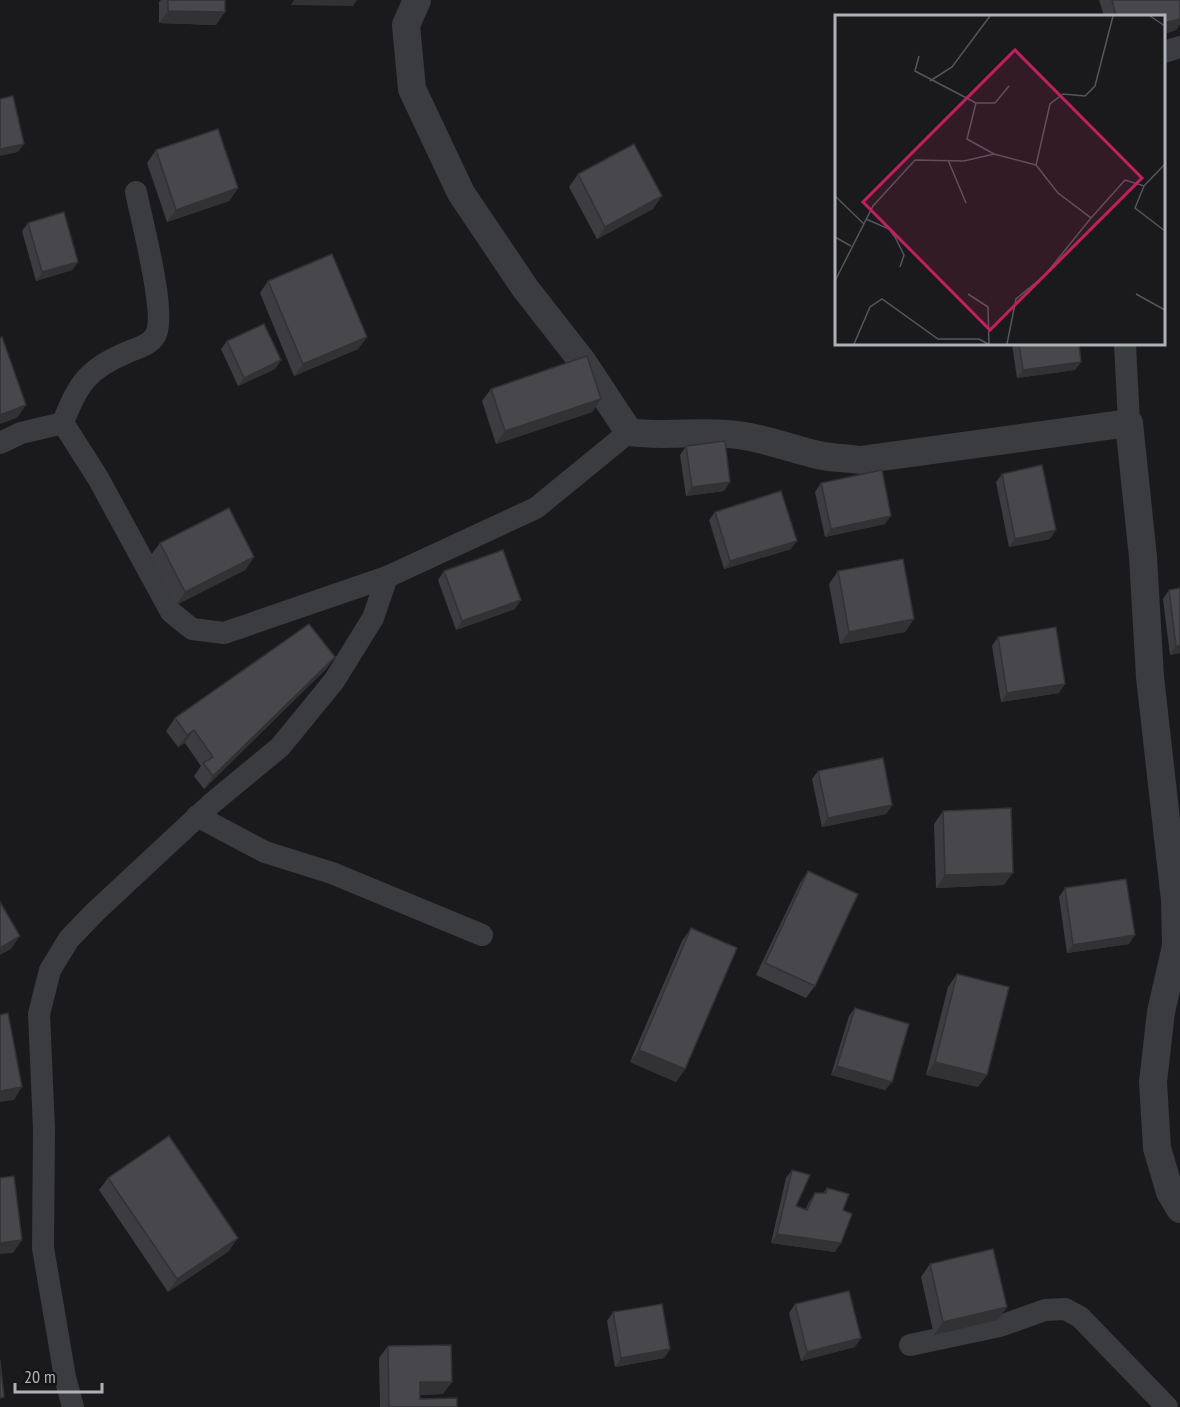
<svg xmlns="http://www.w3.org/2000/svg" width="1180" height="1407" font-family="'PT Sans Narrow',sans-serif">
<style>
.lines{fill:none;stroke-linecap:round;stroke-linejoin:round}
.minor{stroke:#3b3c40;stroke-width:22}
.tertiary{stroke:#3b3c40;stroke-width:28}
.wall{fill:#3d3d41}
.shaded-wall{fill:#323235}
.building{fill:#47474c;stroke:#323235;stroke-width:1.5}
.inset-road{fill:none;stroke:#55565b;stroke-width:1.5}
.view{fill:#c12060;fill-opacity:0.15;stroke:#c12060;stroke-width:3}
.inset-edge{fill:none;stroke:#aeb1ba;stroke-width:3}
</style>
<rect width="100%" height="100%" fill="#1a1a1c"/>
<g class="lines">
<g class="minor">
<path d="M1164 52 1180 47"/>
<path d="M1125 344 1129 423"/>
<path d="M63 423C77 384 89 368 128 352 137 348 150 345 155 336 168 317 141 218 136 192"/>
<path d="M0 443 21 433 63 423 98 478 171 612 192 629 224 633 387 577"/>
<path d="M197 816 265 852 332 873 482 935"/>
<path d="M910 1345 1000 1326 1045 1310 1065 1309 1080 1317 1167 1407"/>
<path d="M73 1407 65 1377 43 1248 44 1129 39 1014 50 970 69 939 95 912 211 804 280 747 334 681 373 618 387 577 536 508 629 432"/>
</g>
<path class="tertiary" d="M417 0 406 25 412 89 461 193 525 288 582 361 629 432C664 437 693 431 727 434 759 436 788 448 818 455 831 458 846 458 860 460L1129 423 1143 557 1150 677 1175 900 1176 946 1161 1012 1153 1082 1157 1148 1170 1192 1180 1209"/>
</g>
<g class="wall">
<path d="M161 0H225L216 25 159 23V2Z"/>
<path d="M1099 0H1180V24L1176 30 1164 34V16H1104Z"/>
<path d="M156 150 238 188 229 201 167 222 147 163Z"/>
<path d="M578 174 653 209 597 239 569 187Z"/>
<path d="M28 223 78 262 72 270 36 281 22 231Z"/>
<path d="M268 281 367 337 358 349 294 376 260 293Z"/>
<path d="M227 341 281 360 275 369 238 386 221 349Z"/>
<path d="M1012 344H1079L1081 362 1075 370 1017 378Z"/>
<path d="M491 389 601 399 592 412 496 444 482 401Z"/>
<path d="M686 446 724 491 686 496 680 455Z"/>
<path d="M1002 474 1050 539 1009 547 996 482Z"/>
<path d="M821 483 885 524 825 537 815 492Z"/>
<path d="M715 512 791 549 724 569 709 520Z"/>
<path d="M160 543 254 557 245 570 176 605 151 555Z"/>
<path d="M444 571 515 609 456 630 438 580Z"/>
<path d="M838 571 914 619 905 632 840 644 829 584Z"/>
<path d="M1180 588V653L1170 655 1163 599 1169 590Z"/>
<path d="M998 637 1059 693 1001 702 992 646Z"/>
<path d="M335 657 326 669 204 789 194 776 201 766 185 743 178 747 166 731 175 718Z"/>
<path d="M818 771 892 805 886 814 822 827 812 779Z"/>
<path d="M943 811 1004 885 936 888 934 824Z"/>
<path d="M808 871 815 986 806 998 756 975 800 883Z"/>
<path d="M1065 888 1129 944 1067 953 1059 897Z"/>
<path d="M691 928 685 1069 676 1082 630 1062 682 941Z"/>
<path d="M957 974 978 1087 926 1075 948 987Z"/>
<path d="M855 1008 892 1082 885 1090 831 1075 849 1016Z"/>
<path d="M792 1170 796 1206 805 1210 809 1202 815 1193H823L827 1188 843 1210 835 1252 771 1243 786 1178Z"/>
<path d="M108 1178 229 1251 168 1292 99 1190Z"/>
<path d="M930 1264 998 1320 934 1335 921 1277Z"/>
<path d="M795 1304 855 1347 801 1361 789 1313Z"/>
<path d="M613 1312 670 1349 664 1358 615 1367 607 1321Z"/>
<path d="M388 1346 443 1394 420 1395V1399L457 1407H380L379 1358Z"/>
</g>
<g class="shaded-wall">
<path d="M294 0H357L353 6 291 5Z"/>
<path d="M168 11 225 12 216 25 159 23Z"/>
<path d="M1180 19V24L1176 30 1164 34V23Z"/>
<path d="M24 144 18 152 0 156V149Z"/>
<path d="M238 188 229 201 167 222 176 210Z"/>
<path d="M662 196 653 209 597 239 605 227Z"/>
<path d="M78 262 72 270 36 281 42 272Z"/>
<path d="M367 337 358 349 294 376 303 364Z"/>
<path d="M281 360 275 369 238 386 244 378Z"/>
<path d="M1081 362 1075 370 1017 378 1023 370Z"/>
<path d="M601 399 592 412 496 444 505 431Z"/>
<path d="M26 405 17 418 0 424V415Z"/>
<path d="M730 482 724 491 686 496 692 487Z"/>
<path d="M891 516 885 524 825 537 831 529Z"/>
<path d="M1056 530 1050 539 1009 547 1015 539Z"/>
<path d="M797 541 791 549 724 569 730 561Z"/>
<path d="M254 557 245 570 176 605 185 592Z"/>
<path d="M521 600 515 609 456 630 462 621Z"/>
<path d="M914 619 905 632 840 644 849 632Z"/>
<path d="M1176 646H1180V653L1170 655Z"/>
<path d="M335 657 326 669 204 789 213 776Z"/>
<path d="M1065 684 1059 693 1001 702 1007 693Z"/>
<path d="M194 730 185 743 178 747 187 735Z"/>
<path d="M892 805 886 814 822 827 828 818Z"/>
<path d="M1013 873 1004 885 936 888 945 875Z"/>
<path d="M1135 935 1129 944 1067 953 1073 945Z"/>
<path d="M20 936 11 949 0 955V948Z"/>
<path d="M639 1050 685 1069 676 1082 630 1062Z"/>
<path d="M935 1062 987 1075 978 1087 926 1075Z"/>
<path d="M837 1066 892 1082 885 1090 831 1075Z"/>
<path d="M22 1087 14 1100 0 1102V1091Z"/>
<path d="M777 1234 841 1243 835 1252 771 1243Z"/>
<path d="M238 1238 229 1251 168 1292 177 1279Z"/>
<path d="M22 1240 13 1253 0 1254V1243Z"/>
<path d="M1007 1307 998 1320 934 1335 943 1322Z"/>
<path d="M861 1338 855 1347 801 1361 807 1352Z"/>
<path d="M670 1349 664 1358 615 1367 621 1358Z"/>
<path d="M420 1382H452L443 1394 411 1395Z"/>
</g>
<g class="building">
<path d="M168 0H225V12L168 11Z"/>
<path d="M1112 0H1180V19L1164 23V16H1116Z"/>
<path d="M13 96 24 144 0 149V99Z"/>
<path d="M218 129 238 188 176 210 156 150Z"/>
<path d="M634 144 662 196 605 227 578 174Z"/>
<path d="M64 212 78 262 42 272 28 223Z"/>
<path d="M332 254 367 337 303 364 268 281Z"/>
<path d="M264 324 281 360 244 378 227 341Z"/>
<path d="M2 337 26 405 0 415V338Z"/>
<path d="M1019 344H1079L1081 362 1023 370Z"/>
<path d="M587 356 601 399 505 431 491 389Z"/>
<path d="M725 441 730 482 692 487 686 446Z"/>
<path d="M1042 465 1056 530 1015 539 1002 474Z"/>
<path d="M882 470 891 516 831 529 821 483Z"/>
<path d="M781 491 797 541 730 561 715 512Z"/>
<path d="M229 508 254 557 185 592 160 543Z"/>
<path d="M503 550 521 600 462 621 444 571Z"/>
<path d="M903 559 914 619 849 632 838 571Z"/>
<path d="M1180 588V646H1176L1169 590Z"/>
<path d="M309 624 335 657 213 776 203 763 213 757 194 730 187 735 175 718Z"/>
<path d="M1056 627 1065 684 1007 693 998 637Z"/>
<path d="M883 758 892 805 828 818 818 771Z"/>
<path d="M1011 808 1013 873 945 875 943 811Z"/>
<path d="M808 871 858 894 815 986 765 963Z"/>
<path d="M1126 879 1135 935 1073 945 1065 888Z"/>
<path d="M0 902 20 936 0 948Z"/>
<path d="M691 928 737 948 685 1069 639 1050Z"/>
<path d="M957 974 1009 987 987 1075 935 1062Z"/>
<path d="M855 1008 909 1024 892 1082 837 1066Z"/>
<path d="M8 1013 22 1087 0 1091V1015Z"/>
<path d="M169 1136 238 1238 177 1279 108 1178Z"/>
<path d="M792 1170 810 1175 796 1206 807 1210 815 1193H826L827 1188 849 1194 843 1210 852 1214 841 1243 777 1234Z"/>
<path d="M14 1176 22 1240 0 1243V1178Z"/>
<path d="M993 1249 1007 1307 943 1322 930 1264Z"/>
<path d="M849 1291 861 1338 807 1352 795 1304Z"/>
<path d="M662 1304 670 1349 621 1358 613 1312Z"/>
<path d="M451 1345 452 1382H420V1399L457 1398V1407H389L388 1346Z"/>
<path d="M0 1360 4 1397 0 1398Z"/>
</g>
<g transform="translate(835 15)">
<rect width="330" height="330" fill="#1a1a1c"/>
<path class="inset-road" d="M315 1 330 11M84 41 80 56 141 88 132 124 159 139M95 66 117 52 155 1M141 88H160L174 71M113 145 131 188M309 171 300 193 330 216M0 181 29 209M256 203 290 165 309 171 330 149M31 204 54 214 60 222 69 240 65 252M0 222 16 231M0 266 38 191 80 145 129 146 159 139 201 150M133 279 153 292 154 329M301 279 330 295M19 329 35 292 47 284 103 324H144L153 329M172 329 181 284 210 260 256 203 223 178 201 150 215 89 228 79 250 81 260 71 278 1"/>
<path class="view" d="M180 35 307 163 155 315 28 187Z"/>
<rect width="330" height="330" class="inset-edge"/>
</g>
<path d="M15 1383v9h87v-9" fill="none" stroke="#aeb1ba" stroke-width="3"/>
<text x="24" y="1383" font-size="18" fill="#aeb1ba" stroke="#151517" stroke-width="4.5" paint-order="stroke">20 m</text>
</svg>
